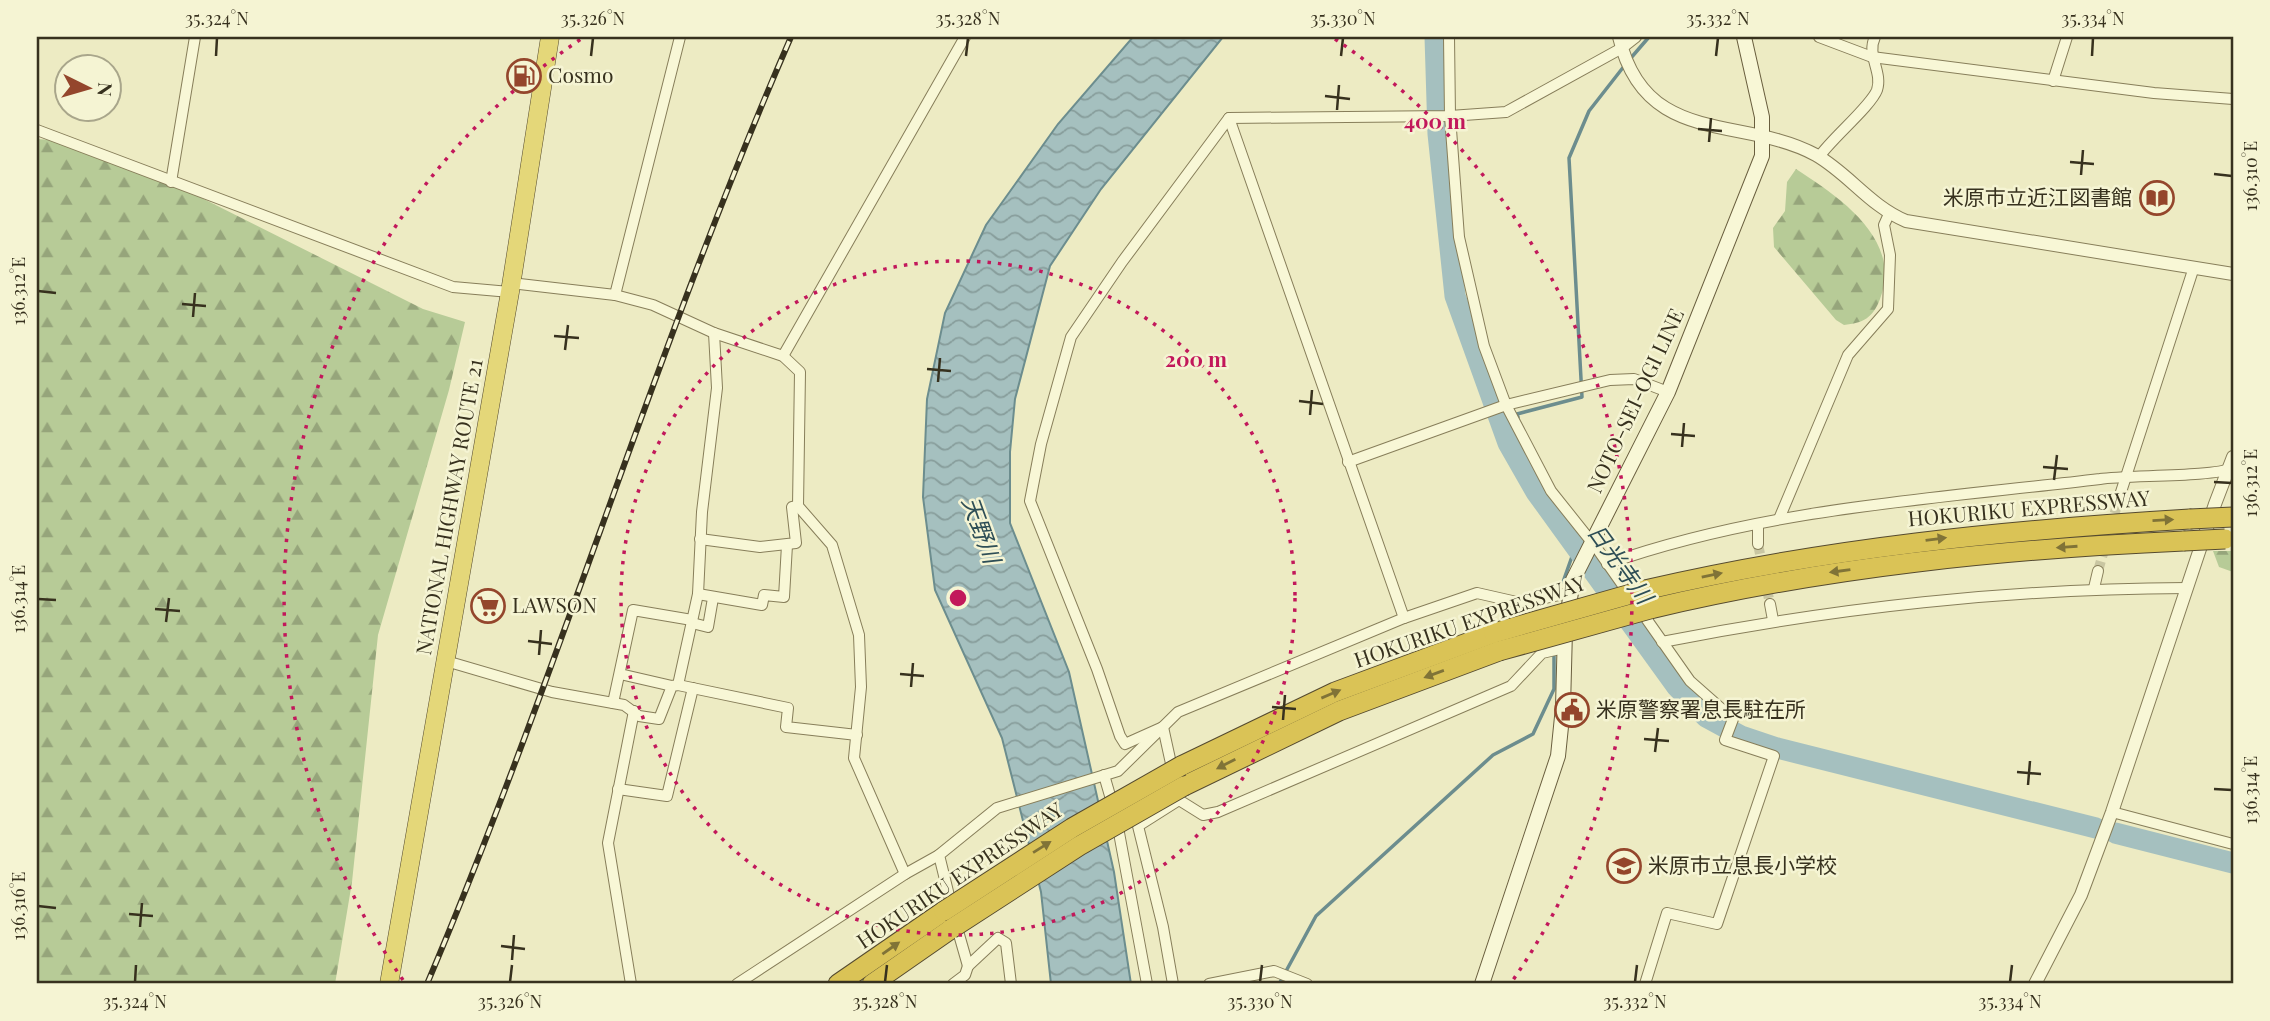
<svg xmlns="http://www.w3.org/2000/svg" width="2270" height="1021" font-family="'Playfair Display','Noto Sans JP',serif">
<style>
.forest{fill:url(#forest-firs)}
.water{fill:url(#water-waves);stroke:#6c8d8e;stroke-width:2}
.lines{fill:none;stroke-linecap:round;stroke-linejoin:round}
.stream{stroke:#6c8d8e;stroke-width:3.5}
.river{stroke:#a5c0bf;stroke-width:21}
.minor-tunnel{stroke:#c9c6a2;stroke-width:10;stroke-dasharray:10 5;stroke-linecap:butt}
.minor-casing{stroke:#877e5a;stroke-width:12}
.tertiary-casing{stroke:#877e5a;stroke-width:14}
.secondary-casing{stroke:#695e3e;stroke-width:16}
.trunk-casing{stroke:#554a2f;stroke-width:19}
.motorway-casing{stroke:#554a2f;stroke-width:21}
.minor{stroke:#f8f7d6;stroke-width:10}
.tertiary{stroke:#f8f7d6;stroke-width:12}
.secondary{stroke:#f8f7d6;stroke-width:14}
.trunk{stroke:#e4d779;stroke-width:18}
.motorway{stroke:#dac356;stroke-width:19}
.rail-casing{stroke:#37311e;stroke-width:6}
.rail{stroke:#f5f4d3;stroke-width:3.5;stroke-dasharray:10;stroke-linecap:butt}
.motorway-bridge-casing{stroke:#554a2f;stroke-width:21;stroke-linecap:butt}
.motorway-bridge{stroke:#dac356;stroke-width:19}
.oneway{fill:#807337}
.ticks{fill:none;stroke:#37311e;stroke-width:2.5}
.ring{fill:none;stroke:#c2185b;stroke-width:3.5;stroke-dasharray:3.5 7}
.labels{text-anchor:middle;stroke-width:5;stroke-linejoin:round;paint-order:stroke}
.poi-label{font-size:21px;fill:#37311e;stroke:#f5f4d3;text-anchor:start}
.street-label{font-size:21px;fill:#37311e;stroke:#f5f4d3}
.water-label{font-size:23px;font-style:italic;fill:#2e4e56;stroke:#f5f4d3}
.centre{fill:#c2185b;stroke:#f5f4d3;stroke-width:3.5}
.ring-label{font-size:21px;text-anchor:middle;font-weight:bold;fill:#c2185b;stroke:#f5f4d3;stroke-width:5;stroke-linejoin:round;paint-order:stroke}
.neatline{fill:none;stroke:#37311e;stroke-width:2.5}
.ticks-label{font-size:18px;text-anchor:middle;fill:#37311e}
</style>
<defs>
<pattern id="forest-firs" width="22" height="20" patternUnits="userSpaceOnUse" patternTransform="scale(1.75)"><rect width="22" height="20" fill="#b7cb97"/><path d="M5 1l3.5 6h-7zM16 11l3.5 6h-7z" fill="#96a57b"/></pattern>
<pattern id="water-waves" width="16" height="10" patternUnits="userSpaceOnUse" patternTransform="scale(1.75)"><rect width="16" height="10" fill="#a5c0bf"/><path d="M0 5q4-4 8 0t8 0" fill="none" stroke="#879d9b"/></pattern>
</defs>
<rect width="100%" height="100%" fill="#edebc3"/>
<g class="forest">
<path d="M37 139 66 141 120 157 423 309 465 322 449 390 378 635 352 882 335 984H37Z"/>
<path d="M1796 169C1839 197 1903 239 1880 299 1873 318 1863 323 1844 325L1836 320 1774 247 1773 228 1785 211 1787 182Z"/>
<path d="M2213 551H2233V572L2219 567Z"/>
</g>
<path class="water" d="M1133 37H1223L1101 189 1050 266 1015 399 1010 452V523L1069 672 1114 872 1131 984H1051L1041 892 1002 738 935 590 923 497 927 399 945 313 986 225 1058 124Z"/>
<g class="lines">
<g class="stream">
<path d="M1630 59 1649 37"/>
<path d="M1518 417 1517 414 1582 397 1569 158 1589 111 1625 65"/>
<path d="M1563 582 1581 531"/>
<path d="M1279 984 1316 916 1493 755 1533 734 1554 689V653"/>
</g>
<g class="river">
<path d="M1435 37 1438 134 1455 296 1508 443 1536 492 1677 687 1706 717 1741 736 1777 748 2096 828"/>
<path d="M2115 833 2233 863"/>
</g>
<g class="minor-tunnel">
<path d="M1758 544 1770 604"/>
<path d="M2098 571 2120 495"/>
</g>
<g class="minor-casing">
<g id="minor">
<path d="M1449 37 1450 116 1459 237 1484 346 1506 405 1551 491 1598 550 1690 681 1733 719 1725 740 1774 756 1717 924 1667 913 1645 984"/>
<path d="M1819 37 1872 57 2154 93 2233 99"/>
<path d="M2053 81 2067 37"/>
<path d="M1229 118 1404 618"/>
<path d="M37 130 453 287 510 292"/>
<path d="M1819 157C1831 139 1871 106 1877 90 1883 72 1866 55 1875 37"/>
<path d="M171 182 195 37"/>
<path d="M511 283 615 295 653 305 714 333 783 356 800 372 798 506 832 545 859 635 861 687 854 758 905 874"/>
<path d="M615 295 680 37"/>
<path d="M783 356 965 37"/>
<path d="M1348 462 1506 405 1610 380 1634 379 1668 392"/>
<path d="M2120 495 2194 267"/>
<path d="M1779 519 1848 355 1888 309 1890 255 1884 225 1889 214"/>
<path d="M1758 524V544"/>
<path d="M700 539 760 547 796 543 792 507 798 506"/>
<path d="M1607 564C1765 508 1935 499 2100 479 2127 475 2214 477 2232 468"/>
<path d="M2094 588 2098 571"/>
<path d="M698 594 762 605 764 595 784 597 787 545"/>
<path d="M1770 604 1773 620"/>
<path d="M692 623 708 627 713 598"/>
<path d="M1662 642C1840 607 2006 589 2187 588"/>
<path d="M1564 648 1542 653 1511 686 1218 812 1203 815 1179 800 1163 727 1125 744 1120 736 1097 669 1030 501 1041 444 1071 337 1122 262 1229 118 1450 116 1506 112 1622 48 1636 37"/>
<path d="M446 661 552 692 624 705 639 716 659 719 672 686 678 685 698 594 702 512 717 388 714 333"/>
<path d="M620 674 672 686"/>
<path d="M678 685 788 708 786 727 857 735"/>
<path d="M613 703 633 610 692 620"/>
<path d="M1104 775 1113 806"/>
<path d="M618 789 667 796 693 688"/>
<path d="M2112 812 2233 844"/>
<path d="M1117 822 1147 984"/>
<path d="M952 908 939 855 997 808 1118 771 1178 712 1404 618 1477 593 1521 603 1569 593"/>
<path d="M956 924 968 966 998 938 1006 943 1011 984"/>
<path d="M631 984 608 843 634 711"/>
<path d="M737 984 905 874 939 855"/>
<path d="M953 984 965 975 968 966"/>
<path d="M1173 984 1163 927 1138 826 1179 800"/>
<path d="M1209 984 1274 971 1307 984"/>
</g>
</g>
<g class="tertiary-casing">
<g id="tertiary">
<path d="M1619 37C1645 148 1743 115 1816 155 1849 174 1870 206 1906 221L2233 274"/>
<path d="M2035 984 2081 895 2112 812 2215 504 2233 457"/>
</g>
</g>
<g class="secondary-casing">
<path id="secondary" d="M1482 984 1558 756 1563 707 1565 630 1573 580 1668 392 1762 156V117L1744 37"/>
</g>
<g class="trunk-casing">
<path id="trunk" d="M389 984 510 292 550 37"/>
</g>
<g class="motorway-casing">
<g id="motorway">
<path d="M1645 590C1825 548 2007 530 2190 519"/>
<path d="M1650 609C1826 567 2003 549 2184 541"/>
<path d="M1181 766 1335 692 1494 633"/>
<path d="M1184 786 1339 711 1499 651"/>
<path d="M838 984 944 911"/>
<path d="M872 984 951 929"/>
</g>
</g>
<use href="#minor" class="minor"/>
<use href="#tertiary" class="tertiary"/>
<use href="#secondary" class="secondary"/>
<use href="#trunk" class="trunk"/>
<use href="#motorway" class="motorway"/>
<g class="rail-casing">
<path id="rail" d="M427 984C559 673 656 346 791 37"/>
</g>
<use href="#rail" class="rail"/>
<g class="motorway-bridge-casing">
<g id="motorway-bridge">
<path d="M2190 519 2233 517"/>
<path d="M2184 541 2225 539"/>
<path d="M1494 633 1645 590"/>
<path d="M1499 651 1650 609"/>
<path d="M944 911 1072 828 1181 766"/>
<path d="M951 929 1079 846 1184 786"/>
</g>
</g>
<use href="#motorway-bridge" class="motorway-bridge"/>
</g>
<defs><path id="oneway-solid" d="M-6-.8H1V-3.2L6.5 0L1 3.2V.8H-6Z" transform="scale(1.75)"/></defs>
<g class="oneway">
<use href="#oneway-solid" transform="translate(2163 520) rotate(-3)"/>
<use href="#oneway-solid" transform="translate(1936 539) rotate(-7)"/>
<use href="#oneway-solid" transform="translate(2067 547) rotate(176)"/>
<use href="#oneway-solid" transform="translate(1840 571) rotate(172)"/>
<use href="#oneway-solid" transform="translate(1712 575) rotate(-12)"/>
<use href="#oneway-solid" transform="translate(1434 674) rotate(160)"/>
<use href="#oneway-solid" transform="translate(1331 694) rotate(-23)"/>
<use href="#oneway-solid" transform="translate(1226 764) rotate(153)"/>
<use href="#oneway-solid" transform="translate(1042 847) rotate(-32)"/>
<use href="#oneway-solid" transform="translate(891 948) rotate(-35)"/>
</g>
<path class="ticks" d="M216 56 217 38M591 56 593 38M966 56 968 38M1341 56 1343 38M1716 56 1718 38M2092 56 2093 38M1325 96 1350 99M1337 110 1339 85M1698 129 1722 131M1709 142 1711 118M2070 162 2094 164M2214 174 2232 176M2081 175 2083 150M38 291 56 293M182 304 206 306M193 317 195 293M554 336 579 338M565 350 568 325M927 369 951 371M938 382 940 358M1299 401 1323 404M1310 415 1312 390M1671 434 1695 436M1682 447 1684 423M2043 467 2068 469M2054 480 2057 455M2214 482 2232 483M38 599 56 600M155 609 180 611M166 622 169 598M528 641 552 644M539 655 541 630M900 674 924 676M911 687 913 663M1272 707 1296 709M1283 720 1285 695M1644 739 1669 741M1655 752 1658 728M2017 772 2041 774M2028 785 2030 761M2214 789 2232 790M38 906 56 908M129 914 153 916M140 927 142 903M501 946 525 949M512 960 514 935M135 982 136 965M510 982 512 965M885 982 887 965M1260 982 1262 965M1635 982 1637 965M2010 982 2012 965"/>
<g class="ring">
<circle cx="958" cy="598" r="337"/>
<path d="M403 980A674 674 0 0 1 581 39M1335 39A674 674 0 0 1 1513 980"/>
</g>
<defs>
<g id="fuel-ring" transform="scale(1.75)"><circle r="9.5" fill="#f5f4d3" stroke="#94462c" stroke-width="1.5"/><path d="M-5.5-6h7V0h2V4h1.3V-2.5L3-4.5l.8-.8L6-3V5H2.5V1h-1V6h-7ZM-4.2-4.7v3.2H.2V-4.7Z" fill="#94462c"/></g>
<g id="library-ring" transform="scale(1.75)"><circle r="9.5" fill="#f5f4d3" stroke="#94462c" stroke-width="1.5"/><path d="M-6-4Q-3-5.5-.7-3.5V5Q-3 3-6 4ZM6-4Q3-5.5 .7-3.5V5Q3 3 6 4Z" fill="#94462c"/></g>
<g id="supermarket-ring" transform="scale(1.75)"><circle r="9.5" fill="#f5f4d3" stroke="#94462c" stroke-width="1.5"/><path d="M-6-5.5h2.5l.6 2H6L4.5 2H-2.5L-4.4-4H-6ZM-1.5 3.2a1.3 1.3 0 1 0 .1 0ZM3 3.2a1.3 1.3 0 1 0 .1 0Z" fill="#94462c"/></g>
<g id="civic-ring" transform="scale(1.75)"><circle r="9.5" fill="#f5f4d3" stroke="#94462c" stroke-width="1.5"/><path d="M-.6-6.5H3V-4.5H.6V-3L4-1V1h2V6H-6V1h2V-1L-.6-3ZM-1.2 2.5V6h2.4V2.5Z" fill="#94462c"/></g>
<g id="school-ring" transform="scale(1.75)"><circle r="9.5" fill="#f5f4d3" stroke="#94462c" stroke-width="1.5"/><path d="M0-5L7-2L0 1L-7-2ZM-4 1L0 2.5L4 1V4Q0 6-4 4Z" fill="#94462c"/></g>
</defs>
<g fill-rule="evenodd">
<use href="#fuel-ring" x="524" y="76"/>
<use href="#library-ring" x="2157" y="198"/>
<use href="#supermarket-ring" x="488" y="606"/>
<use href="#civic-ring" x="1572" y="710"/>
<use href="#school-ring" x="1624" y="866"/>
</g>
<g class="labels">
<g class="poi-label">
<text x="548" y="83">Cosmo</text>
<text x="2132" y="205" text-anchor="end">米原市立近江図書館</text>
<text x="512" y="613">LAWSON</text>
<text x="1596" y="717">米原警察署息長駐在所</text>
<text x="1648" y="873">米原市立息長小学校</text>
</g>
<g class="street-label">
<text transform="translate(1636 401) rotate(-65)" y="7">NOTO-SEI-OGI LINE</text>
<text transform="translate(450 507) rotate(-80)" y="7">NATIONAL HIGHWAY ROUTE 21</text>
<text transform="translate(2029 509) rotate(-5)" y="7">HOKURIKU EXPRESSWAY</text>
<text transform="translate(1470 622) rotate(-19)" y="7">HOKURIKU EXPRESSWAY</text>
<text transform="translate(960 876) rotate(-34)" y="7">HOKURIKU EXPRESSWAY</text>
</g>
<g class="water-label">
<text transform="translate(981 530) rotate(70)" y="8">天野川</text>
<text transform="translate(1620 564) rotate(54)" y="8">日光寺川</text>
</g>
</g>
<circle cx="958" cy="598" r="10" class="centre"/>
<g class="ring-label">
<text x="1435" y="129">400 m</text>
<text x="1196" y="367">200 m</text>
</g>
<rect width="2270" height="1021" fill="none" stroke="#f5f4d3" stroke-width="77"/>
<g transform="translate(88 88) rotate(95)"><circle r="33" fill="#f5f4d3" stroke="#a9a68b" stroke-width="2"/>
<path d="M0-5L12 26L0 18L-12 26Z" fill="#94462c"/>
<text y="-10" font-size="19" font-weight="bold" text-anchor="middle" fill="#37311e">N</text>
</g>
<rect x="38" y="38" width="2194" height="944" class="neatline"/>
<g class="ticks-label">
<text x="217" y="25">35.324°N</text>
<text x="593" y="25">35.326°N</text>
<text x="968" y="25">35.328°N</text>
<text x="1343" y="25">35.330°N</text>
<text x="1718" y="25">35.332°N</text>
<text x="2093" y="25">35.334°N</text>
<text transform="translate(2251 176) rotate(-90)" y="6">136.310°E</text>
<text transform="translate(19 291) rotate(-90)" y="6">136.312°E</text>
<text transform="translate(2251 483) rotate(-90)" y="6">136.312°E</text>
<text transform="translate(19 599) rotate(-90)" y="6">136.314°E</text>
<text transform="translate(2251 790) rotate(-90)" y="6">136.314°E</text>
<text transform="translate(19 906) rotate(-90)" y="6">136.316°E</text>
<text x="135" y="1008">35.324°N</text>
<text x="510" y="1008">35.326°N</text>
<text x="885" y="1008">35.328°N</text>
<text x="1260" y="1008">35.330°N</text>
<text x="1635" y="1008">35.332°N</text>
<text x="2010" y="1008">35.334°N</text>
</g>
</svg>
